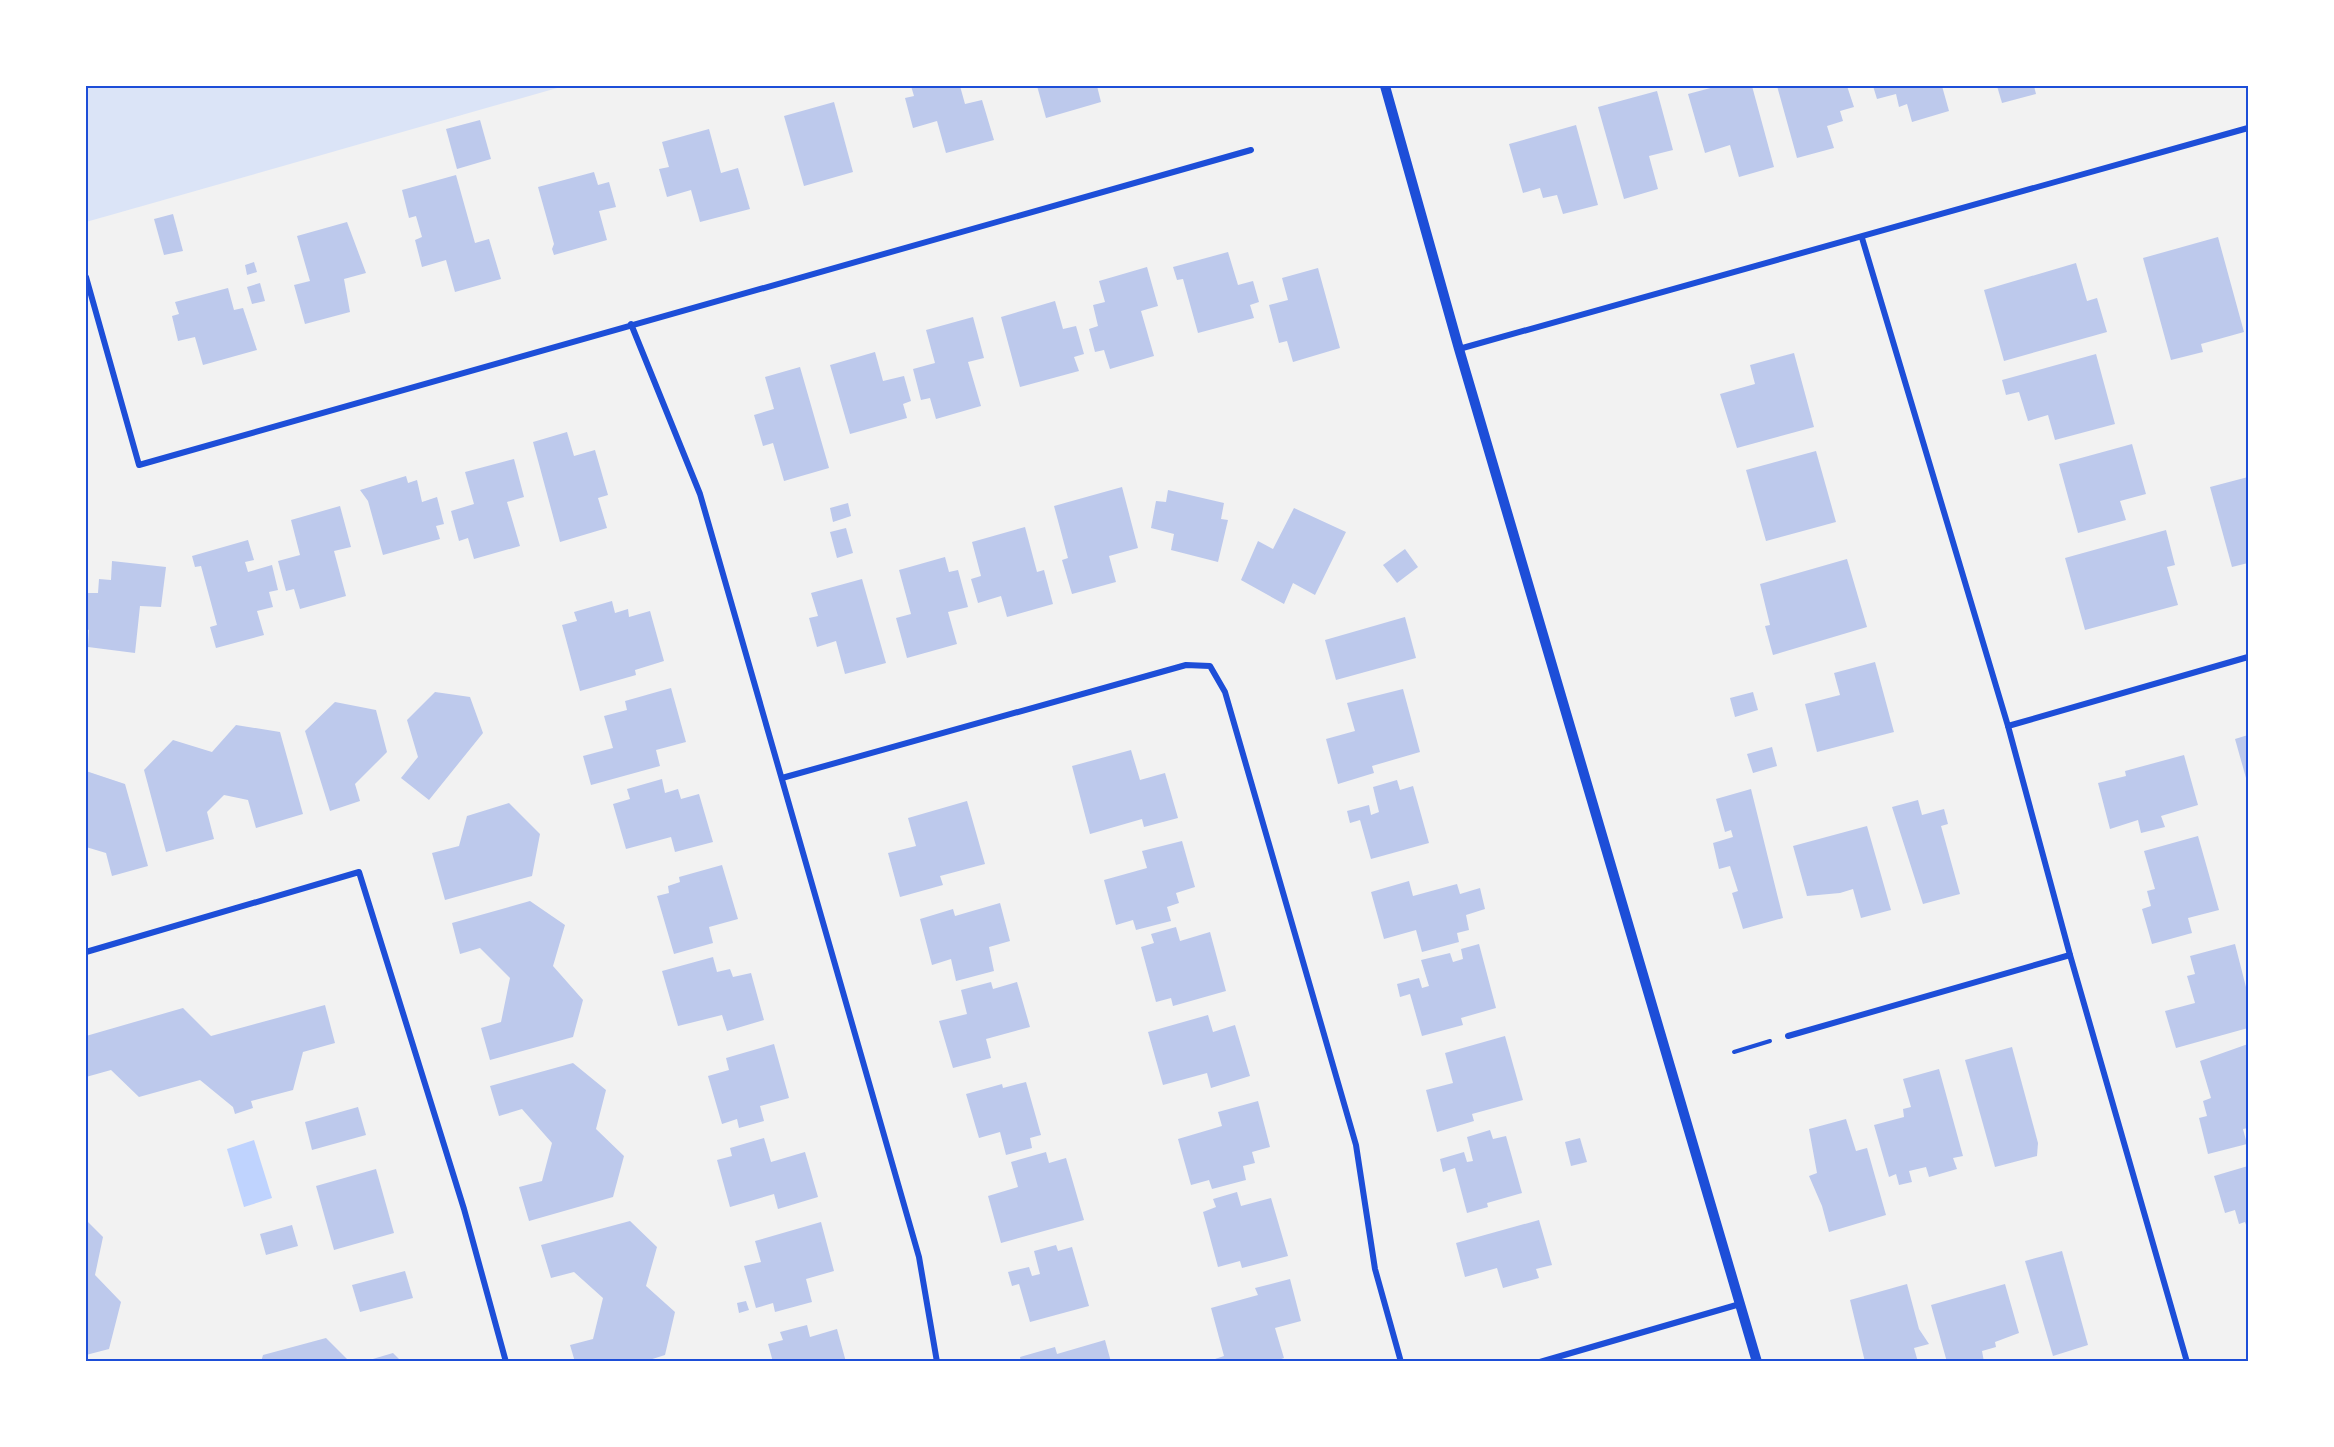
<svg xmlns="http://www.w3.org/2000/svg" width="2334" height="1447" font-family="'PT Serif',serif">
<style>
.green{fill:#dbe4f7}
.water{fill:#bfd3fe}
.building{fill:#bdc9ec}
.lines{fill:none;stroke-linecap:round;stroke-linejoin:round}
.path{stroke:#1d4ed8;stroke-width:4}
.minor{stroke:#1d4ed8;stroke-width:6}
.tertiary{stroke:#1d4ed8;stroke-width:10}
.neatline{fill:none;stroke:#1d4ed8;stroke-width:2}
</style>
<rect width="100%" height="100%" fill="#f2f2f2"/>
<path class="green" d="M86 86H564L86 222Z"/>
<path class="water" d="M254 1140 272 1198 244 1207 227 1149Z"/>
<g class="building">
<path d="M911 86H960L965 104 982 100 994 140 946 153 937 121 913 128 905 98 914 96Z"/>
<path d="M1037 86H1097L1101 102 1046 118Z"/>
<path d="M1718 86H1752L1774 167 1739 177 1730 145 1705 153 1688 94Z"/>
<path d="M1777 86H1847L1854 107 1840 111 1843 121 1827 126 1834 148 1797 158Z"/>
<path d="M1873 86H1942L1949 111 1912 122 1907 104 1899 107 1896 94 1877 99Z"/>
<path d="M1997 86H2034L2036 94 2002 103Z"/>
<path d="M1657 91 1673 150 1649 156 1658 189 1624 199 1598 107Z"/>
<path d="M834 102 853 172 804 186 784 116Z"/>
<path d="M480 120 491 159 457 169 446 129Z"/>
<path d="M1576 125 1598 205 1563 214 1557 195 1543 198 1540 188 1523 193 1509 144Z"/>
<path d="M709 129 721 173 738 168 750 209 700 222 691 190 667 197 659 169 669 167 662 142Z"/>
<path d="M594 172 598 185 609 182 616 207 599 211 607 240 554 255 552 249 554 244 538 187Z"/>
<path d="M456 175 475 243 489 239 501 279 455 292 446 260 422 267 415 240 422 237 416 216 409 218 402 190Z"/>
<path d="M173 214 183 251 164 255 154 219Z"/>
<path d="M347 222 366 273 344 279 350 312 305 324 294 285 310 281 297 236Z"/>
<path d="M2218 237 2244 332 2201 344 2203 352 2171 360 2143 258Z"/>
<path d="M1228 252 1238 285 1253 281 1259 302 1250 305 1254 318 1198 333 1183 279 1177 280 1173 267Z"/>
<path d="M254 262 257 272 247 275 245 265Z"/>
<path d="M2076 263 2087 301 2097 298 2107 332 2004 361 1984 290Z"/>
<path d="M1147 267 1158 306 1141 311 1154 356 1110 369 1104 350 1095 352 1089 329 1098 326 1093 305 1105 302 1099 281Z"/>
<path d="M1318 268 1340 348 1293 362 1287 341 1279 343 1269 305 1288 300 1282 278Z"/>
<path d="M260 283 265 301 252 304 247 287Z"/>
<path d="M228 288 234 310 243 308 257 350 203 365 195 337 178 341 172 316 179 314 175 302Z"/>
<path d="M1055 301 1063 329 1076 326 1084 354 1074 357 1079 371 1020 387 1001 317Z"/>
<path d="M973 317 984 358 968 362 981 406 936 419 930 398 921 400 913 369 935 363 926 330Z"/>
<path d="M875 352 883 381 904 376 911 401 903 404 907 418 850 434 830 365Z"/>
<path d="M1794 353 1814 427 1737 448 1720 394 1755 384 1750 365Z"/>
<path d="M2096 354 2115 424 2055 440 2048 415 2028 421 2019 392 2006 395 2002 380Z"/>
<path d="M800 367 829 468 784 481 773 443 763 446 754 415 774 409 765 377Z"/>
<path d="M567 432 574 456 595 450 608 495 598 498 607 528 560 542 533 442Z"/>
<path d="M2132 444 2146 494 2120 501 2126 520 2078 533 2059 464Z"/>
<path d="M1816 451 1836 522 1766 541 1746 470Z"/>
<path d="M514 459 524 497 507 502 520 546 474 559 468 538 459 541 451 511 474 504 465 472Z"/>
<path d="M406 476 408 483 417 480 422 502 437 497 444 524 436 526 440 539 383 555 368 501 360 490Z"/>
<path d="M2248 477V563L2232 567 2210 487Z"/>
<path d="M1122 487 1138 548 1109 556 1116 582 1072 594 1062 560 1068 558 1054 506Z"/>
<path d="M1168 490 1224 503 1221 519 1228 520 1218 562 1171 550 1174 534 1151 528 1156 501 1166 502Z"/>
<path d="M848 503 851 516 833 522 830 508Z"/>
<path d="M340 506 351 547 334 551 346 596 300 609 294 589 286 591 278 561 300 555 291 520Z"/>
<path d="M1294 508 1346 532 1315 595 1293 583 1284 604 1241 580 1258 541 1273 549Z"/>
<path d="M1025 527 1037 572 1044 570 1053 604 1007 617 1001 596 978 603 971 579 981 576 972 542Z"/>
<path d="M846 528 853 553 837 558 830 532Z"/>
<path d="M2166 530 2175 565 2167 567 2178 605 2085 630 2065 558Z"/>
<path d="M248 540 254 560 245 562 248 572 272 565 278 590 269 592 273 607 257 611 264 635 216 648 210 627 217 625 201 566 195 567 192 556Z"/>
<path d="M1405 549 1418 567 1397 583 1383 565Z"/>
<path d="M945 557 949 572 958 570 968 607 948 612 957 644 907 658 896 618 911 614 899 570Z"/>
<path d="M1847 559 1867 627 1773 655 1765 626 1770 625 1760 584Z"/>
<path d="M112 561 166 567 161 607 140 606 135 653 88 647 89 630 86 629V593H98L99 579 111 580Z"/>
<path d="M862 579 886 663 845 674 836 641 817 647 809 618 818 616 811 593Z"/>
<path d="M612 601 615 613 628 609 629 617 650 611 664 661 635 670 636 675 580 691 562 625 577 621 574 612Z"/>
<path d="M1405 617 1416 658 1336 680 1325 640Z"/>
<path d="M1875 662 1894 732 1817 752 1805 704 1840 695 1834 673Z"/>
<path d="M671 688 686 742 656 750 660 766 591 785 583 756 613 748 604 716 627 710 625 701Z"/>
<path d="M1403 689 1420 752 1372 766 1374 773 1338 784 1326 739 1355 731 1347 703Z"/>
<path d="M435 692 470 697 483 733 429 800 401 778 418 757 407 720Z"/>
<path d="M1753 692 1758 710 1735 717 1730 698Z"/>
<path d="M335 702 376 710 387 752 355 784 360 801 330 811 305 731Z"/>
<path d="M236 725 280 732 303 814 256 828 248 800 224 795 207 812 214 839 166 852 144 770 173 740 212 752Z"/>
<path d="M2248 735V785L2235 739Z"/>
<path d="M1772 747 1777 766 1753 773 1747 754Z"/>
<path d="M1131 750 1140 780 1165 773 1178 818 1144 827 1142 819 1090 834 1072 766Z"/>
<path d="M2184 755 2198 805 2161 816 2165 827 2141 833 2138 820 2110 829 2098 783 2126 776 2125 771Z"/>
<path d="M86 771 125 784 148 866 112 876 106 853 86 847Z"/>
<path d="M662 779 665 793 678 789 681 799 699 794 713 842 675 852 671 837 626 849 613 804 630 799 627 789Z"/>
<path d="M1397 780 1400 790 1413 786 1429 843 1371 859 1360 820 1350 823 1347 811 1369 805 1371 815 1379 812 1373 787Z"/>
<path d="M1751 789 1783 918 1743 929 1732 893 1738 891 1730 866 1719 869 1713 843 1733 837 1731 830 1725 832 1716 799Z"/>
<path d="M1918 800 1922 815 1944 809 1948 824 1941 826 1960 894 1923 904 1892 807Z"/>
<path d="M967 801 985 864 940 876 943 885 900 897 888 853 916 846 908 818Z"/>
<path d="M509 803 540 834 532 876 445 900 432 853 459 846 467 816Z"/>
<path d="M1867 826 1891 910 1861 918 1853 889 1840 893 1807 896 1793 846Z"/>
<path d="M2198 836 2219 910 2188 918 2192 933 2152 944 2142 909 2151 906 2147 891 2155 889 2144 851Z"/>
<path d="M1182 841 1195 887 1176 893 1179 903 1167 907 1171 921 1136 930 1133 920 1116 925 1104 880 1147 868 1142 851Z"/>
<path d="M722 865 738 919 709 927 713 943 674 954 657 896 669 893 668 886 680 882 679 877Z"/>
<path d="M1409 881 1413 896 1457 884 1460 894 1480 888 1485 909 1466 915 1469 930 1457 933 1459 942 1422 952 1416 930 1384 939 1371 892Z"/>
<path d="M530 901 565 925 553 966 583 1000 573 1037 490 1060 481 1028 501 1022 510 978 480 948 460 954 452 923Z"/>
<path d="M1000 903 1010 941 989 947 994 971 956 981 951 959 932 965 920 919 953 909 955 916Z"/>
<path d="M1176 927 1180 941 1210 932 1226 991 1173 1006 1171 998 1156 1002 1141 947 1154 943 1151 934Z"/>
<path d="M1479 944 1496 1008 1461 1018 1463 1025 1422 1036 1410 994 1400 997 1397 984 1419 978 1422 988 1429 986 1421 960 1450 953 1453 962 1463 959 1461 949Z"/>
<path d="M2235 944 2248 995V1028L2176 1048 2165 1011 2195 1003 2187 976 2195 974 2190 956Z"/>
<path d="M713 957 717 972 730 969 733 977 751 973 764 1020 727 1031 722 1015 678 1026 662 971Z"/>
<path d="M991 982 993 989 1017 982 1030 1027 986 1039 991 1058 953 1068 939 1021 967 1014 961 990Z"/>
<path d="M325 1005 335 1043 303 1052 293 1090 251 1101 253 1108 235 1114 233 1107 200 1080 139 1097 111 1070 86 1077V1036L183 1008 211 1036Z"/>
<path d="M1208 1015 1213 1032 1235 1025 1250 1076 1211 1088 1207 1073 1163 1085 1148 1032Z"/>
<path d="M1505 1036 1523 1100 1472 1114 1474 1121 1437 1132 1426 1090 1453 1083 1445 1053Z"/>
<path d="M774 1044 789 1098 760 1106 764 1121 739 1128 737 1119 722 1124 708 1076 729 1070 726 1058Z"/>
<path d="M2248 1044V1128L2243 1129 2247 1144 2208 1154 2199 1118 2207 1116 2203 1101 2211 1098 2200 1061Z"/>
<path d="M2012 1047 2038 1143 2037 1156 1995 1167 1965 1060Z"/>
<path d="M573 1063 606 1090 596 1129 624 1156 613 1197 529 1221 519 1187 542 1181 552 1143 522 1109 499 1116 490 1086Z"/>
<path d="M1939 1069 1963 1156 1953 1158 1957 1169 1929 1177 1926 1167 1909 1171 1912 1182 1899 1185 1896 1174 1889 1177 1874 1125 1904 1117 1903 1109 1911 1107 1903 1079Z"/>
<path d="M1026 1082 1041 1135 1030 1138 1032 1148 1006 1155 1000 1132 979 1138 966 1094 1002 1084 1003 1088Z"/>
<path d="M1258 1101 1270 1147 1252 1152 1255 1163 1243 1166 1246 1180 1212 1189 1209 1180 1191 1185 1178 1139 1222 1126 1218 1112Z"/>
<path d="M358 1107 366 1135 312 1150 305 1122Z"/>
<path d="M1846 1119 1856 1151 1867 1148 1886 1215 1829 1232 1822 1206 1809 1176 1817 1173 1809 1129Z"/>
<path d="M1490 1130 1493 1139 1506 1136 1522 1193 1487 1203 1488 1207 1467 1213 1455 1168 1443 1172 1440 1159 1464 1152 1467 1162 1473 1161 1467 1137Z"/>
<path d="M764 1138 771 1162 805 1152 818 1197 778 1209 774 1194 730 1207 717 1160 732 1156 730 1148Z"/>
<path d="M1580 1138 1587 1162 1571 1166 1565 1142Z"/>
<path d="M1046 1152 1049 1163 1066 1158 1084 1220 1001 1243 988 1196 1018 1187 1011 1162Z"/>
<path d="M2248 1166V1230L2245 1222 2239 1224 2235 1210 2225 1213 2214 1176Z"/>
<path d="M376 1169 394 1233 334 1250 316 1186Z"/>
<path d="M1237 1192 1241 1206 1271 1198 1288 1256 1242 1268 1240 1261 1218 1267 1203 1212 1216 1207 1213 1199Z"/>
<path d="M86 1220 103 1237 95 1275 121 1302 109 1349 86 1355Z"/>
<path d="M1539 1220 1552 1265 1536 1269 1539 1278 1503 1288 1497 1268 1465 1277 1456 1243Z"/>
<path d="M630 1221 657 1247 646 1286 675 1312 665 1355 643 1362H575L570 1345 593 1339 603 1298 574 1272 551 1278 541 1245Z"/>
<path d="M821 1222 834 1271 806 1279 812 1302 775 1312 773 1303 756 1308 744 1266 761 1262 755 1241Z"/>
<path d="M292 1225 298 1246 266 1255 260 1234Z"/>
<path d="M1056 1245 1058 1251 1072 1247 1089 1306 1030 1322 1019 1284 1012 1286 1008 1272 1029 1267 1032 1276 1040 1274 1034 1251Z"/>
<path d="M2062 1251 2088 1345 2053 1356 2025 1261Z"/>
<path d="M405 1271 413 1298 360 1312 352 1285Z"/>
<path d="M1290 1279 1301 1321 1275 1328 1284 1358 1273 1362H1206L1224 1356 1211 1308 1258 1295 1255 1288Z"/>
<path d="M1907 1284 1919 1329 1929 1344 1914 1348 1918 1362H1865L1850 1300Z"/>
<path d="M2005 1284 2019 1333 1995 1342 1996 1347 1982 1351 1984 1362H1947L1931 1305Z"/>
<path d="M746 1301 749 1310 739 1313 737 1303Z"/>
<path d="M807 1325 810 1337 837 1329 846 1362H773L768 1344 783 1340 780 1332Z"/>
<path d="M326 1338 350 1362H261L263 1355Z"/>
<path d="M1105 1340 1111 1362H1021L1020 1357 1055 1347 1057 1354Z"/>
<path d="M393 1353 402 1362H366V1361Z"/>
</g>
<g class="lines">
<path class="path" d="M1734 1052 1770 1041"/>
<g class="minor">
<path d="M1862 238 2008 726 2070 955 2187 1362"/>
<path d="M86 277 139 465 1251 150"/>
<path d="M631 324 700 494 919 1257 937 1362"/>
<path d="M1459 349 2248 128"/>
<path d="M2008 726 2248 657"/>
<path d="M782 778 1186 665 1210 666 1225 692 1356 1145 1375 1269 1401 1362"/>
<path d="M86 952 359 872 464 1209 506 1362"/>
<path d="M1788 1036 2070 955"/>
<path d="M1540 1362 1740 1304"/>
</g>
<path class="tertiary" d="M1385 86 1459 349 1757 1362"/>
</g>
<rect width="2334" height="1447" fill="none" stroke="#ffffff" stroke-width="174"/>
<rect x="87" y="87" width="2160" height="1273" class="neatline"/>
</svg>
